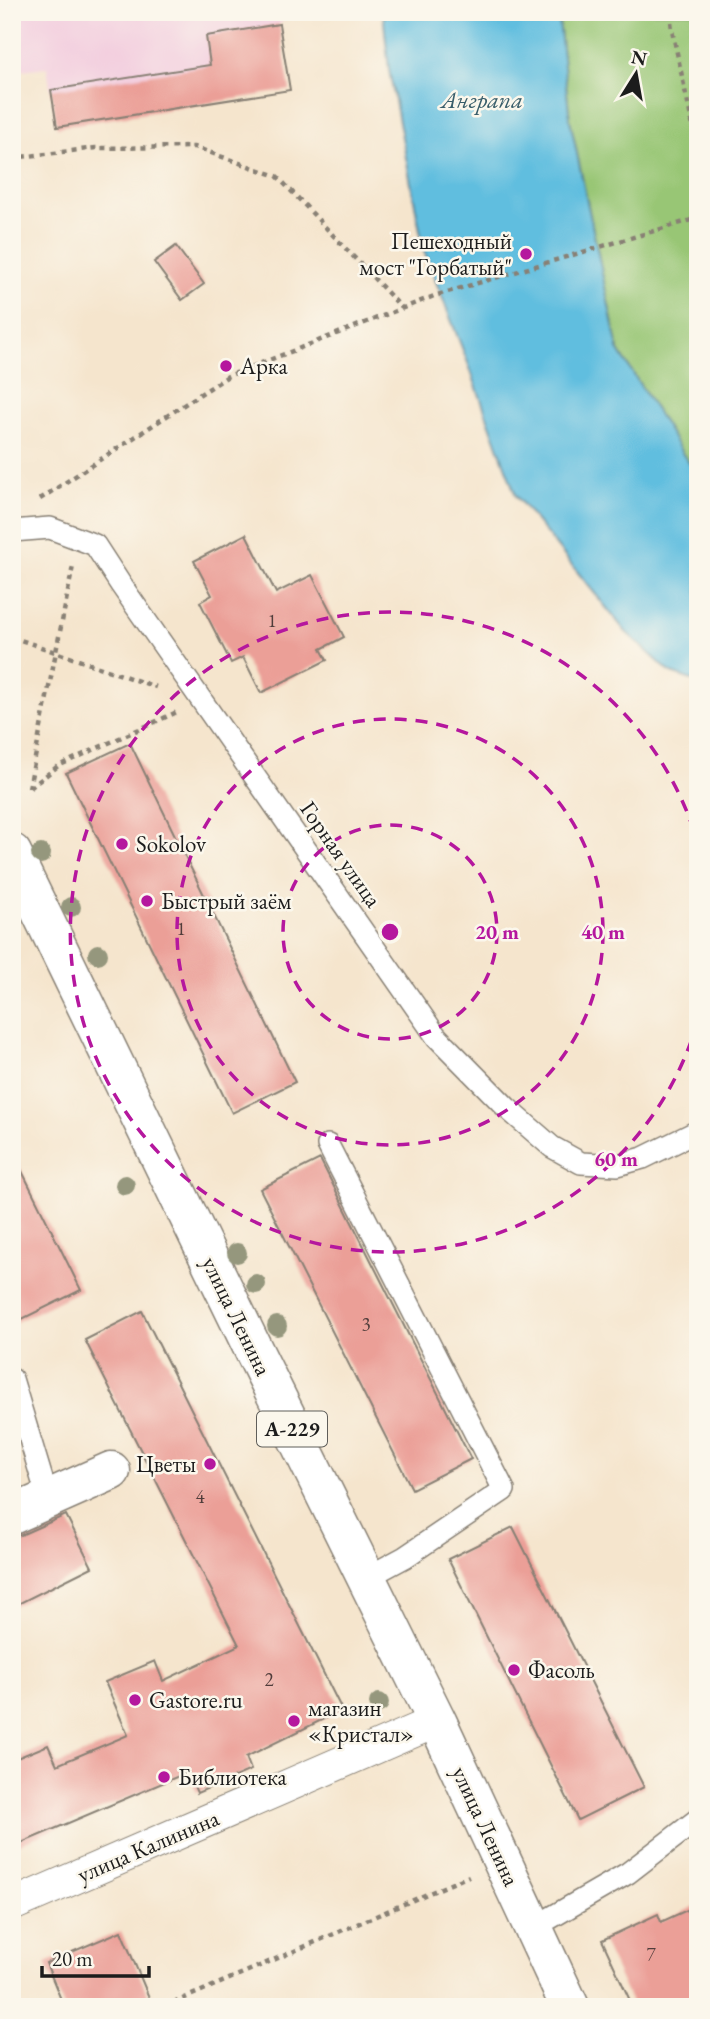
<svg xmlns="http://www.w3.org/2000/svg" width="710" height="2019" font-family="'EB Garamond',serif">
<style>
.built{fill:#f3cfdf}
.green{fill:#98c675;stroke:#5a7148;stroke-width:2}
.water{fill:#61bedf;stroke:#3e6d7e;stroke-width:2}
.building{fill:#eb9f97}
.lines{fill:none;stroke-linecap:round;stroke-linejoin:round}
.service-casing{stroke:#888074;stroke-width:24}
.pedestrian-casing{stroke:#888074;stroke-width:34}
.minor-casing{stroke:#888074;stroke-width:41}
.primary-casing{stroke:#888074;stroke-width:41}
.path{stroke:#888074;stroke-width:4.5;stroke-dasharray:5 5;stroke-linecap:butt}
.service{stroke:#fff;stroke-width:21}
.pedestrian{stroke:#fff;stroke-width:32}
.minor{stroke:#fff;stroke-width:38}
.primary{stroke:#fff;stroke-width:38}
.tree{fill:#95977d}
.ring{fill:none;stroke:#b5179e;stroke-width:3.5;stroke-dasharray:12 9}
.poi-dot{fill:#b5179e;stroke:#fbf7ec;stroke-width:2.5}
.labels{text-anchor:middle;stroke-width:5;stroke-linejoin:round;paint-order:stroke}
.number-label{font-size:19px;fill:#503d3b}
.shield{fill:#fbf7ec;stroke:#5f5e5a;stroke-width:2}
.shield-label{font-size:21px;font-weight:bold;fill:#1c1c1c}
.poi-label{font-size:23px;fill:#1c1c1c;stroke:#fbf7ec;text-anchor:start}
.street-label{font-size:23px;fill:#1c1c1c;stroke:#fbf7ec}
.water-label{font-size:24px;font-style:italic;fill:#385d6a;stroke:#fbf7ec}
.centre{fill:#b5179e;stroke:#fbf7ec;stroke-width:3.5}
.ring-label{font-size:21px;text-anchor:middle;font-weight:bold;fill:#b5179e;stroke:#fbf7ec;stroke-width:5;stroke-linejoin:round;paint-order:stroke}
</style>
<rect width="100%" height="100%" fill="#fbf7ec"/>
<filter id="ink" filterUnits="userSpaceOnUse"><feTurbulence type="fractalNoise" baseFrequency=".0143" numOctaves="2"/><feDisplacementMap in="SourceGraphic" scale="14" xChannelSelector="R" yChannelSelector="G"/><feConvolveMatrix kernelMatrix="1 2 1 2 8 2 1 2 1" color-interpolation-filters="sRGB"/></filter>
<filter id="wash" filterUnits="userSpaceOnUse"><feTurbulence type="fractalNoise" baseFrequency=".00686" numOctaves="4" result="noise"/><feDisplacementMap in="SourceGraphic" scale="28" xChannelSelector="R" yChannelSelector="G"/><feGaussianBlur stdDeviation="1.57" result="paint"/><feColorMatrix in="noise" values="0 0 0 0 0 0 0 0 0 0 0 0 0 0 0 0 0 1.4 0 .05"/><feComposite in="paint" operator="in"/></filter>
<g filter="url(#wash)">
<rect width="100%" height="100%" fill="#f5e5cd"/>
<path class="built" d="M12 12H296L279 24 290 90 57 127 47 67 12 71Z"/>
<path class="green" d="M558 12H698V475L684 456 618 349 570 120Z"/>
<path class="water" d="M383 12H558L570 120 618 349 684 456 698 475V682L671 673 626 632 516 496 468 363 424 251 389 70Z"/>
<g id="blocks">
<g class="building">
<path d="M279 24 290 90 57 127 51 90 210 65 206 36Z"/>
<path d="M176 246 204 284 182 300 154 262Z"/>
<path d="M246 534 276 593 312 575 344 637 321 649 327 660 261 693 243 657 231 663 200 602 212 595 194 561Z"/>
<path d="M130 743 295 1082 232 1113 66 773Z"/>
<path d="M12 1151 81 1290 12 1324Z"/>
<path d="M320 1159 471 1459 412 1489 260 1189Z"/>
<path d="M142 1311 342 1710 246 1757 251 1770 197 1793 188 1772 12 1847V1760L48 1745 57 1765 128 1735 105 1682 155 1661 163 1681 239 1645 85 1340Z"/>
<path d="M66 1515 92 1567 12 1607V1536L21 1535Z"/>
<path d="M513 1527 644 1787 578 1820 448 1559Z"/>
<path d="M698 1905V2007H633L602 1940 658 1914 661 1922Z"/>
<path d="M121 1931 153 2007H64L46 1963Z"/>
</g>
</g>
</g>
<g filter="url(#ink)">
<use href="#blocks" fill-opacity="0" stroke="#888074" stroke-width="2"/>
<g class="lines">
<g class="service-casing">
<g id="service">
<path d="M12 531 50 528 95 545 121 585 436 1036 507 1108 552 1147 581 1163 618 1165 643 1158 698 1131"/>
<path d="M328 1145 504 1490 405 1557 366 1578"/>
<path d="M12 1379 48 1499"/>
<path d="M533 1928 628 1873 698 1819"/>
</g>
</g>
<g class="pedestrian-casing">
<path id="pedestrian" d="M12 1905 437 1721"/>
</g>
<g class="minor-casing">
<path id="minor" d="M12 1515 111 1471"/>
</g>
<g class="primary-casing">
<path id="primary" d="M12 853 254 1351 437 1721 570 2007"/>
</g>
<g class="path">
<path d="M670 12 672 30 698 150"/>
<path d="M12 158 96 148 194 147 277 176 402 308"/>
<path d="M40 499 228 376 434 296 698 218"/>
<path d="M12 637 156 687"/>
<path d="M29 788 73 566"/>
<path d="M30 788 58 766 177 712"/>
<path d="M164 2007 469 1876"/>
</g>
<use href="#service" class="service"/>
<use href="#pedestrian" class="pedestrian"/>
<use href="#minor" class="minor"/>
<use href="#primary" class="primary"/>
</g>
<g class="tree">
<circle cx="41" cy="854" r="10"/>
<circle cx="71" cy="907" r="10"/>
<circle cx="98" cy="954" r="10"/>
<circle cx="125" cy="1185" r="10"/>
<circle cx="237" cy="1253" r="10"/>
<circle cx="256" cy="1284" r="10"/>
<circle cx="277" cy="1326" r="10"/>
<circle cx="379" cy="1703" r="10"/>
</g>
</g>
<g class="ring">
<circle cx="390" cy="932" r="107"/>
<circle cx="390" cy="932" r="213"/>
<path d="M698 1020A320 320 0 1 1 698 844"/>
</g>
<g class="poi-dot">
<circle cx="526" cy="254" r="7"/>
<circle cx="226" cy="366" r="7"/>
<circle cx="122" cy="844" r="7"/>
<circle cx="147" cy="901" r="7"/>
<circle cx="210" cy="1464" r="7"/>
<circle cx="514" cy="1670" r="7"/>
<circle cx="135" cy="1700" r="7"/>
<circle cx="294" cy="1721" r="7"/>
<circle cx="164" cy="1777" r="7"/>
</g>
<g class="labels">
<g class="number-label">
<text x="272" y="627">1</text>
<text x="181" y="935">1</text>
<text x="366" y="1331">3</text>
<text x="200" y="1503">4</text>
<text x="269" y="1686">2</text>
<text x="651" y="1961">7</text>
</g>
<rect class="shield" x="257" y="1411.5" width="70" height="35" rx="5"/>
<g class="shield-label">
<text x="292" y="1436">А-229</text>
</g>
<g class="poi-label">
<text x="512" y="249" text-anchor="end">Пешеходный<tspan x="512" dy="26">мост "Горбатый"</tspan></text>
<text x="240" y="374">Арка</text>
<text x="136" y="852">Sokolov</text>
<text x="161" y="909">Быстрый заём</text>
<text x="196" y="1472" text-anchor="end">Цветы</text>
<text x="528" y="1678">Фасоль</text>
<text x="149" y="1708">Gastore.ru</text>
<text x="308" y="1716">магазин<tspan x="308" dy="26">«Кристал»</tspan></text>
<text x="178" y="1785">Библиотека</text>
</g>
<g class="street-label">
<text transform="translate(341 854) rotate(55)" y="8">Горная улица</text>
<text transform="translate(237 1316) rotate(64)" y="8">улица Ленина</text>
<text transform="translate(486 1826) rotate(65)" y="8">улица Ленина</text>
<text transform="translate(148 1846) rotate(-23)" y="8">улица Калинина</text>
</g>
<g class="water-label">
<text x="482" y="108">Анграпа</text>
</g>
</g>
<circle cx="390" cy="932" r="10" class="centre"/>
<g class="ring-label">
<text x="497" y="939">20 m</text>
<text x="603" y="939">40 m</text>
<text x="616" y="1166">60 m</text>
</g>
<rect width="710" height="2019" fill="none" stroke="#fbf7ec" stroke-width="42"/>
<g transform="translate(636 74) rotate(11)" stroke="#fbf7ec" stroke-width="5" paint-order="stroke">
<path d="M0-5L12 26L0 18L-12 26Z" fill="#1c1c1c"/>
<text y="-10" font-size="19" font-weight="bold" text-anchor="middle" fill="#1c1c1c">N</text>
</g>
<path d="M42 1966v10h107v-10" fill="none" stroke="#1c1c1c" stroke-width="3.5"/>
<text x="52" y="1966" font-size="21" fill="#1c1c1c" stroke="#fbf7ec" stroke-width="5" paint-order="stroke">20 m</text>
</svg>
